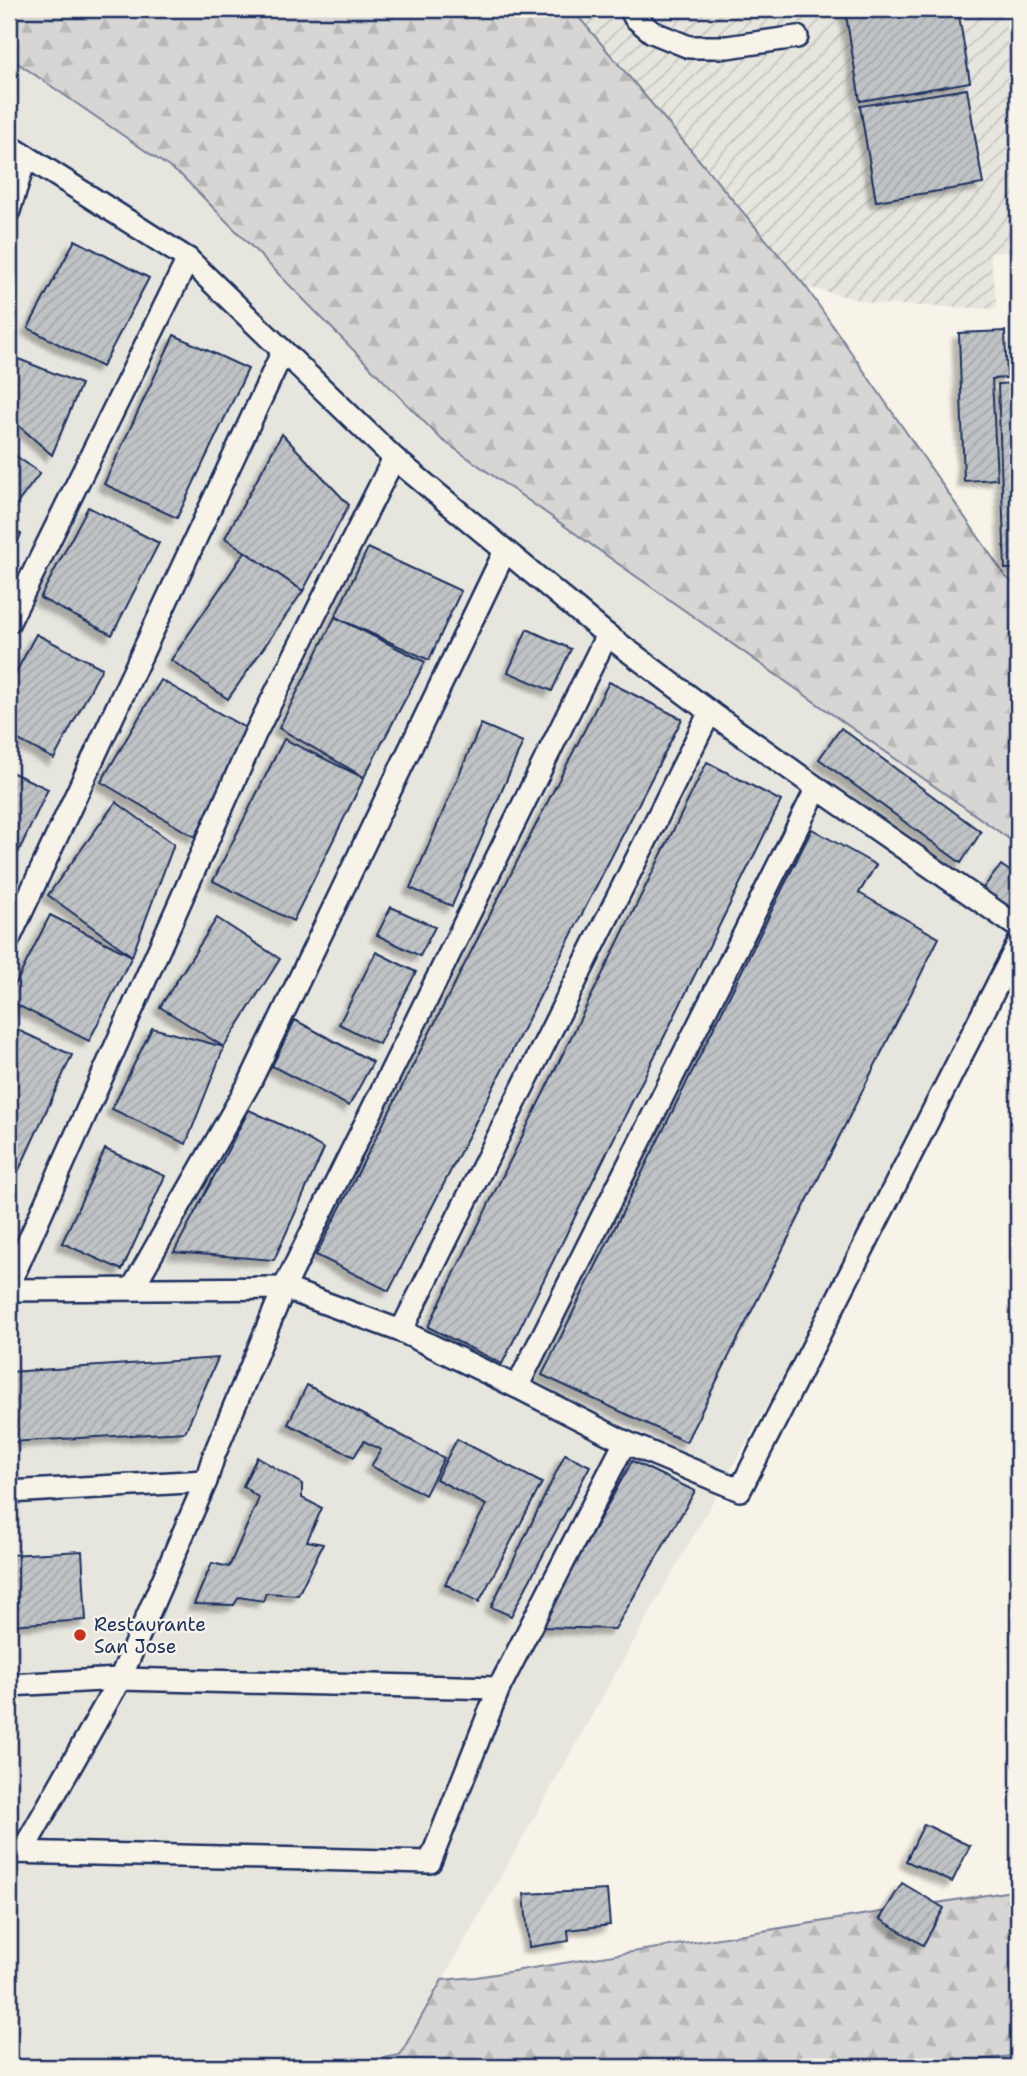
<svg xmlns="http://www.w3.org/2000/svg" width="1027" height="2076" font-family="'Shantell Sans',sans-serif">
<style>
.built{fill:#e6e5de}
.industrial{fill:url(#industrial-furrows)}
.forest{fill:url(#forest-firs);stroke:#798299;stroke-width:2}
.building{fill:url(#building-hatch);stroke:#1b2f5e;stroke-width:2;filter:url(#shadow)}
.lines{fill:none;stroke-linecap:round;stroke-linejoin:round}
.lane-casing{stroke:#1b2f5e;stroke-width:26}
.lane{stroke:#f7f3e8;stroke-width:21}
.poi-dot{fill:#c8321e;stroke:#f7f3e8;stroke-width:2.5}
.labels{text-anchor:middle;stroke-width:5;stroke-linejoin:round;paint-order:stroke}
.poi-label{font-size:19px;fill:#1b2f5e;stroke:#f7f3e8;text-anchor:start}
</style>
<defs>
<pattern id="industrial-furrows" width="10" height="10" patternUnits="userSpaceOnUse" patternTransform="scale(1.75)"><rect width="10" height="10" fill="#e6e5de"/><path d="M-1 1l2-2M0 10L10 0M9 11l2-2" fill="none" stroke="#c5c5c1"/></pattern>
<pattern id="forest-firs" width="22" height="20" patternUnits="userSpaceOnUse" patternTransform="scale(1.75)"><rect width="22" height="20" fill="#d7d6d4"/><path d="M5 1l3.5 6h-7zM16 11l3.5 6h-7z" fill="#b8b8b8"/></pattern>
<pattern id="building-hatch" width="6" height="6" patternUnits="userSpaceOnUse" patternTransform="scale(1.75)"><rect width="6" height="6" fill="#c0c3c5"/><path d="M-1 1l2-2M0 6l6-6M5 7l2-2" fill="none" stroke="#a4a8ac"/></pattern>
<filter id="shadow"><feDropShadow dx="-6" dy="6" stdDeviation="2" flood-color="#0004"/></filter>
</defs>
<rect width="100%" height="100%" fill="#f7f3e8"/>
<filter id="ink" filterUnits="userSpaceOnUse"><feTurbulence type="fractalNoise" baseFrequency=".0143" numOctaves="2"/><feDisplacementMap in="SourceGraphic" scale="14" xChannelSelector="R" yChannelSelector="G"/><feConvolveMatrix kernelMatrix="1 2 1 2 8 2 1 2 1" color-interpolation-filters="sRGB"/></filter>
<g filter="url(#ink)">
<path class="built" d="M9 57 182 176 441 439 1018 845V961L400 2055 330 2067H9Z"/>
<path class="industrial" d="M572 9H1018V251L990 253 997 309 876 304 806 287Z"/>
<g class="forest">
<path d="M9 9H572L806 287 1006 577 1018 586V845L441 439 182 176 9 57Z"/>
<path d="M1018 1890V2055L927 2067H330L400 2055 442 1980 476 1977Z"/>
</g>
<g class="building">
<path d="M845 9H958L970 82 860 101Z"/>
<path d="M967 89 983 184 876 201 860 106Z"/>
<path d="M75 240 149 278 102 367 28 328Z"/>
<path d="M1005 331 1007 378 992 379 997 479 964 481 959 333Z"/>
<path d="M174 335 248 369 177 518 104 484Z"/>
<path d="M16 358 81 384 52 455 9 417V378Z"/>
<path d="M1018 383V569H1005L998 384Z"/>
<path d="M282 434 349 505 303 591 225 538Z"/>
<path d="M9 451 40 473 10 513 9 512Z"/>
<path d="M88 507 159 543 112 635 40 598Z"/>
<path d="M9 529 21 534 9 564Z"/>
<path d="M368 548 461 591 429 660 335 617Z"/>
<path d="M245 552 303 591 228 699 171 660Z"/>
<path d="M335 617 425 662 364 777 279 728Z"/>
<path d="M527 629 571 649 552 691 508 672Z"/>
<path d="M36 634 102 668 54 759 9 735V686Z"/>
<path d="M161 680 247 729 195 837 101 782Z"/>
<path d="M609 682 682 719 389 1291 316 1255Z"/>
<path d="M481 724 523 742 452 906 410 888Z"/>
<path d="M841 728 981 832 961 863 819 759Z"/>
<path d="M284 739 364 778 293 921 213 881Z"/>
<path d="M707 762 781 801 502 1364 428 1327Z"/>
<path d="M9 771 48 789 9 872Z"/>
<path d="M116 802 174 844 132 956 48 895Z"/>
<path d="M812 829 876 865 859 893 939 938 686 1442 542 1375Z"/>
<path d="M1001 865 1018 877V916L980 892Z"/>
<path d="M391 907 435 927 420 956 377 935Z"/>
<path d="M50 915 132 956 89 1041 9 1001V997Z"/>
<path d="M217 918 280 959 224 1047 160 1007Z"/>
<path d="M376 952 416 972 379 1044 339 1024Z"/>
<path d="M295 1020 373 1062 349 1106 272 1066Z"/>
<path d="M9 1026 72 1055 13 1183 9 1182Z"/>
<path d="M152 1028 224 1047 186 1144 112 1109Z"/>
<path d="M249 1110 288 1128 324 1149 274 1260 174 1252Z"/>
<path d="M105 1149 165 1176 122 1270 62 1243Z"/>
<path d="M218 1358 185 1432 9 1442V1372Z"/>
<path d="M307 1385 444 1458 425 1495 371 1466 381 1450 364 1441 354 1457 288 1424Z"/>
<path d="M457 1439 542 1483 479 1602 445 1584 486 1505 436 1479Z"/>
<path d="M565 1454 590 1466 511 1616 491 1607Z"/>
<path d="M257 1457 302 1484V1498L322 1508 307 1541 323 1544 298 1595 266 1593 263 1601 239 1597 234 1605 194 1604 212 1563 229 1567 259 1498 243 1486Z"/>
<path d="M632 1461 695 1491 615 1629 540 1627Z"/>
<path d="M82 1551 86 1620 9 1625V1555Z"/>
<path d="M924 1824 970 1846 952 1882 906 1861Z"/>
<path d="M902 1883 944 1908 923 1945 880 1919Z"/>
<path d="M607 1890 610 1925 568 1930 569 1941 529 1947 524 1894Z"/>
</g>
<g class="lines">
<g class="lane-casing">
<g id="lane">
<path d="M630 9 635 18 652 32 689 47H727L797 37"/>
<path d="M9 146 26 156 9 211"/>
<path d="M26 156 188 259 394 458 607 635 710 712 817 788 1018 927"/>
<path d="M9 622 188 259"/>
<path d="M9 939 283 351"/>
<path d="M9 1285 255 734 394 458"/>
<path d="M132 1289 250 1082 505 551"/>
<path d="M9 1290 284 1288 401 1331 517 1387 817 788"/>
<path d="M401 1331 710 712"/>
<path d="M625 1442 740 1490 1018 944"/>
<path d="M9 1492 206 1481"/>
<path d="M9 1685 120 1679 499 1688"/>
<path d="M10 1852 430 1862 499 1688 625 1442 517 1387"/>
<path d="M22 1852 120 1679 206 1481 214 1455 284 1288 607 635"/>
</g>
</g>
<use href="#lane" class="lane"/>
</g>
</g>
<circle class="poi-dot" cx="80" cy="1635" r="7"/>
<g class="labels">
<g class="poi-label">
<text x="94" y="1631">Restaurante<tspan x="94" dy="22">San Jose</tspan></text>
</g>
</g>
<rect width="1027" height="2076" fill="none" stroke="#f7f3e8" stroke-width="35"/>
<rect x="18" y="18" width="992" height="2041" fill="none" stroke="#1b2f5e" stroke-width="2.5" filter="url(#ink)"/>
</svg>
